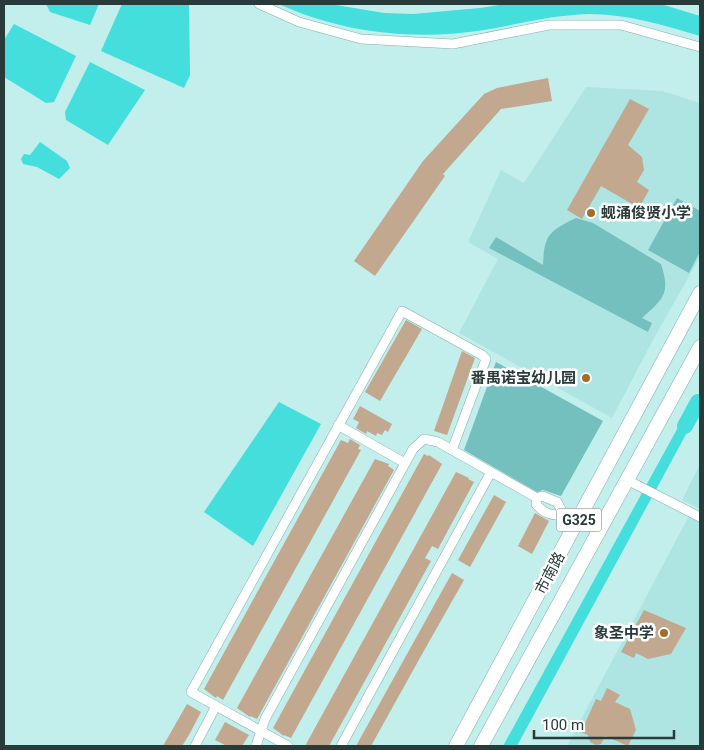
<svg xmlns="http://www.w3.org/2000/svg" width="704" height="750" font-family="Roboto,'Noto Sans SC',sans-serif">
<style>
.built{fill:#aee5e3}
.green{fill:#73c0bf}
.water{fill:#44dedd}
.lines{fill:none;stroke-linecap:round;stroke-linejoin:round}
.river{stroke:#44dedd;stroke-width:16}
.building{fill:#c1a88f}
.minor-casing{stroke:#85afae;stroke-width:10}
.highway-casing{stroke:#85afae;stroke-width:15}
.minor{stroke:#fff;stroke-width:9}
.highway{stroke:#fff;stroke-width:14}
.poi-dot{fill:#a46c29;stroke:#fff;stroke-width:2}
.labels{text-anchor:middle;stroke-width:5;stroke-linejoin:round;paint-order:stroke}
.shield{fill:#fff;stroke:#687574;stroke-width:1}
.shield-label{font-size:14px;font-weight:bold;fill:#283a39}
.poi-label{font-size:15px;font-weight:bold;fill:#283a39;stroke:#fff;text-anchor:end}
.street-label{font-size:15px;fill:#283a39;stroke:#fff}
</style>
<rect width="100%" height="100%" fill="#c2eeec"/>
<g class="built">
<path d="M586 87 663 91 700 103V257L654 338 612 418 459 333 498 259 468 242 501 170 524 183Z"/>
<path d="M700 464V509L682 500Z"/>
<path d="M690 514 700 520V746H567Z"/>
</g>
<g class="green">
<path d="M677 198 700 211V252L689 273 648 250Z"/>
<path d="M576 218 593 223 661 264C671 294 663 299 642 318L652 323 648 332 489 248 496 237 543 265C544 235 549 231 576 218Z"/>
<path d="M496 362 603 421 561 496 543 490 537 492 464 450Z"/>
</g>
<g class="water">
<path d="M46 4H99L90 25 50 12Z"/>
<path d="M122 4H189L190 75 184 88 101 51Z"/>
<path d="M279 4H330L384 13 413 14 480 8 506 4H661L700 16V36C664 25 627 14 589 14 553 15 519 24 484 30 416 41 341 33 279 4Z"/>
<path d="M14 24 76 56 54 102 46 103 4 77V40Z"/>
<path d="M90 62 145 90 108 145 66 120 65 112Z"/>
<path d="M40 142 67 161 70 168 59 179 37 167 23 164 21 159 24 154 30 155Z"/>
<path d="M279 402 321 424 253 546 204 512Z"/>
<path d="M696 406 697 414 517 746H503L687 411Z"/>
</g>
<g class="lines">
<path class="river" d="M685 426 698 402"/>
</g>
<g class="building">
<path d="M548 78 552 101 501 109 443 174 445 176 375 276 354 261 423 161 484 94 497 88Z"/>
<path d="M630 99 649 109 628 145 642 157 644 170 637 182 649 190 639 208 601 186 582 219 567 210Z"/>
<path d="M406 320 422 329 380 401 365 392Z"/>
<path d="M462 351 475 358 447 435 434 431Z"/>
<path d="M360 406 392 424 388 432 385 430 382 435 377 433 376 436 367 431 366 434 356 428 359 422 353 419Z"/>
<path d="M350 439 360 445 358 449 361 450 223 700 217 696 216 698 204 689 341 440 348 443Z"/>
<path d="M424 454 428 456 429 455 442 464 291 738 284 735V736L273 728Z"/>
<path d="M375 459 389 464 388 466 394 470 257 719 250 716V717L237 708Z"/>
<path d="M456 472 469 478 468 479 474 482 438 549 432 546 425 558 431 561 388 639 329 746H305Z"/>
<path d="M494 495 506 502 470 567 458 560Z"/>
<path d="M535 513 549 521 532 554 518 546Z"/>
<path d="M452 573 464 580 421 656 371 746H356Z"/>
<path d="M644 610 686 628 671 654 648 659 636 653 634 658 621 652Z"/>
<path d="M607 688 620 695 615 702 630 709 636 730 628 746 605 736 601 744 596 745 590 742 588 735 581 732 596 699 601 701Z"/>
<path d="M187 704 201 712 189 735 182 746H163Z"/>
<path d="M225 722 249 735 242 746H227L215 740Z"/>
</g>
<g class="lines">
<g class="minor-casing">
<g id="minor">
<path d="M259 4 299 22 361 39 453 44 549 25H621L700 47"/>
<path d="M338 425 405 463"/>
<path d="M627 480 700 517"/>
<path d="M542 496 557 502 563 513C553 518 542 512 536 504L537 498Z"/>
<path d="M195 746 216 706"/>
<path d="M256 746 265 719 413 449 424 439 438 442 537 498"/>
<path d="M288 746 191 692 402 311 482 355 486 359 452 450"/>
<path d="M341 746 491 472"/>
</g>
</g>
<g class="highway-casing">
<g id="highway">
<path d="M456 746 700 293"/>
<path d="M481 746 700 347"/>
</g>
</g>
<use href="#minor" class="minor"/>
<use href="#highway" class="highway"/>
</g>
<g class="poi-dot">
<circle cx="591" cy="213" r="5"/>
<circle cx="586" cy="378" r="5"/>
<circle cx="664" cy="633" r="5"/>
</g>
<g class="labels">
<rect class="shield" x="556.5" y="508.5" width="45" height="23" rx="4"/>
<g class="shield-label">
<text x="579" y="525">G325</text>
</g>
<g class="poi-label">
<text x="601" y="218" text-anchor="start">蚬涌俊贤小学</text>
<text x="576" y="383">番禺诺宝幼儿园</text>
<text x="654" y="638">象圣中学</text>
</g>
<g class="street-label">
<text transform="translate(550 573) rotate(-62)" y="5">市南路</text>
</g>
</g>
<rect width="704" height="750" fill="none" stroke="#283a39" stroke-width="10"/>
<path d="M534 730v8h140v-8" fill="none" stroke="#283a39" stroke-width="2.5"/>
<text x="542" y="730" font-size="15" fill="#283a39" stroke="#ffffff" stroke-width="4" paint-order="stroke">100 m</text>
</svg>
